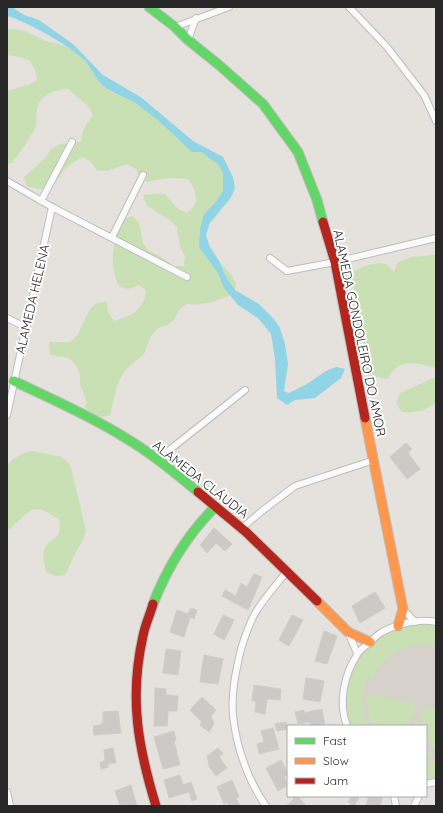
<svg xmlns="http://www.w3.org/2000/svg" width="443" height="813" font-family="Quicksand,sans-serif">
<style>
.green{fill:#c9e0b5}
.plaza{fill:#d6d1cb}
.water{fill:#91d4e5}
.building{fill:#ccc9c6;stroke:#d0cdc8}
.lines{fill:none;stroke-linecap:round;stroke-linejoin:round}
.street-casing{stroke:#bebdbe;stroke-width:8}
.fast-casing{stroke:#bebdbe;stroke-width:11}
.slow-casing{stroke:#bebdbe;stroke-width:11}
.jam-casing{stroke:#bebdbe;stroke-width:11}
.street{stroke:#fbfafa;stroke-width:6}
.fast{stroke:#63d668;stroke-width:9}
.slow{stroke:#ff974d;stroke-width:9}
.jam{stroke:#b3261e;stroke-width:9}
.labels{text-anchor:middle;stroke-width:4;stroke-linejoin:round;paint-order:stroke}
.street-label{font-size:13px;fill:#272727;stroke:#fff}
</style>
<rect width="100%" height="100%" fill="#e5e1dc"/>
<g class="green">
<path d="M7 29H15L25 31 43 40 62 45 71 49 79 54 111 92 120 96 140 101 191 147 219 155 226 162 229 172 227 201 216 217 209 224 205 233 211 252 231 275 236 284 234 294C218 300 204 306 186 304L179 310 175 319 167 325 158 328 151 336 144 354 126 369 121 377 117 386 110 415C96 419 94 416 84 406L87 403 80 384V374L76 365 69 358 50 355 49 342H70L77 336 90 309 97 303 107 302 108 312 114 321C132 316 144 310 146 290L139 285 129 289 120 287C108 267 113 241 122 220L132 216 139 223 143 243 149 251 158 255 174 266H184L185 256 180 247 177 227 170 220 146 205 143 195 153 194H165L178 209 187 213C189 211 192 209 194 206 199 197 193 186 188 179 174 177 162 178 148 182L140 178 136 169 127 164 107 171 97 170 91 162 83 157C75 161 67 166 61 174 59 177 58 180 56 182 50 192 36 189 27 186L24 177 46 157 51 149 60 144 81 142C82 131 85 124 93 116L89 107 68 89C54 90 39 95 37 110 36 117 37 123 35 129 34 132 31 134 30 137 24 146 19 155 12 163L7 164V91L28 85 37 80 35 70 30 61 20 57 7 55Z"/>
<path d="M436 255V368C417 363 398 357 388 379L366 375 364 355 366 346C344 327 367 305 354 291V285L345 275C355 271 376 259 387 265 389 266 392 270 394 272L397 263 411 257Z"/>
<path d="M436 377V402C434 403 433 405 431 406 423 412 411 413 402 412L396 404 400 393Z"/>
<path d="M32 451C42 452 49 456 60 456L69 463 72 472 86 531 83 540 78 548 65 575 55 576 46 572C45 566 42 556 44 550 50 535 63 543 59 519 55 517 46 511 42 510 28 506 20 521 10 529L7 528V466C15 456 20 454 32 451Z"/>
<path d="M431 624 436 625V778L426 779V726H350C337 694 353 652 383 635 398 626 414 625 431 624Z"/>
</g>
<g class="plaza">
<path d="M429 645 436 647V709L424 707 422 716 423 726H419L417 717 413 726H406L414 715 416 704 368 694 367 697 368 714 373 726H368L364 715 363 696 367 678 371 680 380 665 394 653 411 646Z"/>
<path d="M426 737 436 751V761L426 762V757H434L426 745Z"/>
</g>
<path class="water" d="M7 7H12L24 15 39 20 73 44 103 75 142 98 193 141 223 157 233 177 235 189 230 199 210 222 206 235 209 245 219 261 226 277 235 290 259 304 274 319 280 328 285 344 288 364 284 391 289 393 307 384 326 371 336 367 345 369 341 378 315 398 295 400 287 405 277 398 275 359 271 334 258 318 238 305 224 288 218 273 199 247 200 229 204 214 216 202 223 191V173L218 164 201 152H192C172 133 156 117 134 102 125 97 115 94 106 88 97 82 93 71 86 62 73 47 26 21 7 16Z"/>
<g class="building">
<path d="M406 443 412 449 408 453 420 469 407 479 390 457Z"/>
<path d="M214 528 232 544 225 551 216 543 207 553 200 545Z"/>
<path d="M254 574 262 577 248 610 222 596 225 590 236 596 241 583 247 587Z"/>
<path d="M375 592 385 608 360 623 352 606Z"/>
<path d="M191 608 197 610 194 619 190 617 184 637 170 632 177 610 188 614Z"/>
<path d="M223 615 234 620 224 640 214 634Z"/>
<path d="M292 615 303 620 289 646 279 640Z"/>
<path d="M324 631 337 636 327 664 315 661Z"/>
<path d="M166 649 181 651 178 675 163 673Z"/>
<path d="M204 655 223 659 218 684 200 682Z"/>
<path d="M306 678 324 681 320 702 303 699Z"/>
<path d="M254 685 281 689 280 700 267 699 265 714 255 712 256 701H252Z"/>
<path d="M155 688 166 689V695L178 696 177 711H168L167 726H154Z"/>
<path d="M202 697 216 710 211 716 214 724 209 732 200 725 202 722 190 710Z"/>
<path d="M322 709 325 726H310V722L298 724 295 712 304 710V713Z"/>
<path d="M118 711 121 733 94 735 93 726 100 725 103 723V712Z"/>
<path d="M286 722 287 729 277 731 275 724Z"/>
<path d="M273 728 279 749 259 754 257 744 264 742 261 731Z"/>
<path d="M174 731 176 740 174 741 180 765 163 769 154 737Z"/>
<path d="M113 748 116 763 108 764V767L101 769 100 762 105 761 104 750Z"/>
<path d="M218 748 223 754 219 757 227 768 216 776 208 765 209 764 207 756Z"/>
<path d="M281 760 288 774 284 777 288 785 278 791 266 768Z"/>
<path d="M180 775 183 785 191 782 197 799 192 801 189 792 169 798 164 780Z"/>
<path d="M232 780 239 797 236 798 240 806H229L227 803 224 804 217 787Z"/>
<path d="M131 785 137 806H128L127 805 120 806 115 791Z"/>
<path d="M291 796H298L306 806H286L294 799Z"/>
<path d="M352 796H357L359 798 354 806 348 802Z"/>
<path d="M369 796H375L382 798 380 806H366Z"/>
</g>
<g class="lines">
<g class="street-casing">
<g id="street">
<path d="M349 7 387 47 424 95 436 121"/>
<path d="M175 27 229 7"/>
<path d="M188 40 196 18"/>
<path d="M7 181 52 207 187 277"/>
<path d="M41 201 72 142"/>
<path d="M112 237 143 175"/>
<path d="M270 258 287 271 335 262 436 238"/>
<path d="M7 318 25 327"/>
<path d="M7 415 52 207"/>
<path d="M158 459 245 390"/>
<path d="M242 528 262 511 295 486 374 460"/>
<path d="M403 609 415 622"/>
<path d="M348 632 357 653"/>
<path d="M347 726C338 703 344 675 357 655 359 650 364 647 368 644 372 640 377 635 382 632 397 624 419 618 436 622"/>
<path d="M426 784 436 782"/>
<path d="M7 792 10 806"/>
<path d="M394 796 396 806"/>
<path d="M266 806C248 781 236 746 233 715 231 693 236 670 241 649 245 636 250 621 257 610 266 596 277 584 287 571"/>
<path d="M414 806 419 796"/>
</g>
</g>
<g class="fast-casing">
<g id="fast">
<path d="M149 7 175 27 188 40 219 65 263 104 298 152 317 200 323 222"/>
<path d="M14 381C51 399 89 415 124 437 151 453 174 472 198 492"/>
<path d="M153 604C167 568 187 535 215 507"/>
</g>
</g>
<g class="slow-casing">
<g id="slow">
<path d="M365 418 403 609 398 626"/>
<path d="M317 601 348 632 370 642"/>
</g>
</g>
<g class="jam-casing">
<g id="jam">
<path d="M323 222 335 262 365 418"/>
<path d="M198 492 246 532 317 601"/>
<path d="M153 604C150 615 145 625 143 636 129 698 138 747 156 806"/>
</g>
</g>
<use href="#street" class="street"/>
<use href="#fast" class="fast"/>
<use href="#slow" class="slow"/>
<use href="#jam" class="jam"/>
</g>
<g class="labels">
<g class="street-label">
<text transform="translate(32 299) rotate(-77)" y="5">ALAMEDA HELENA</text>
<text transform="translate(360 333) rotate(78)" y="5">ALAMEDA GONDOLEIRO DO AMOR</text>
<text transform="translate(201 479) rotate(38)" y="5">ALAMEDA CLÁUDIA</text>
</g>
</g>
<rect width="443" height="813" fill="none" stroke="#272727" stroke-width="16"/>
<rect x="287" y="725" width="140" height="72" fill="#ffffff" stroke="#a9a9a9"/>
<rect x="295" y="738" width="20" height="6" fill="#63d668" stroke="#a9a9a9"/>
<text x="323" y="745" font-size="12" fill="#272727">Fast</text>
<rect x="295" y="758" width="20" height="6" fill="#ff974d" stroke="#a9a9a9"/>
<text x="323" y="765" font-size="12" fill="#272727">Slow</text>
<rect x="295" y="778" width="20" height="6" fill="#b3261e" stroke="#a9a9a9"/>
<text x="323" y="785" font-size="12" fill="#272727">Jam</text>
</svg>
